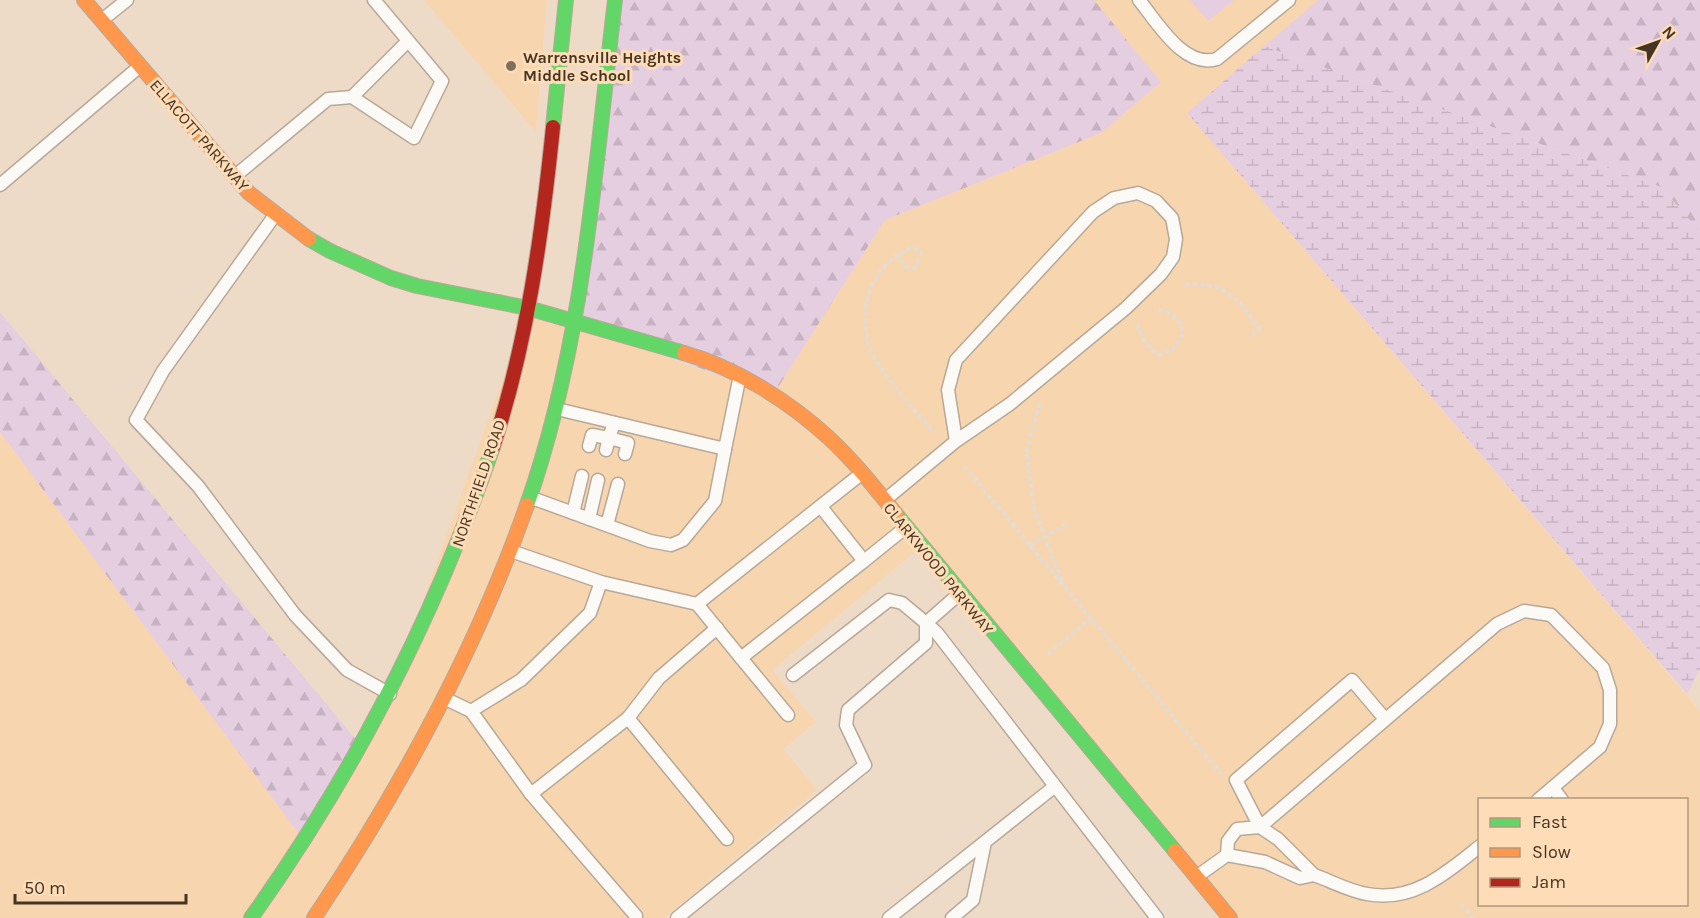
<svg xmlns="http://www.w3.org/2000/svg" width="1700" height="918" font-family="Karla,sans-serif">
<style>
.built{fill:#f7d6af;fill-rule:evenodd}
.green{fill:#e6cee1}
.forest{fill:url(#forest-firs)}
.wetland{fill:url(#wetland-marsh)}
.lines{fill:none;stroke-linecap:round;stroke-linejoin:round}
.lane-casing{stroke:#b8a897;stroke-width:15}
.fast-casing{stroke:#b8a897;stroke-width:16}
.slow-casing{stroke:#b8a897;stroke-width:16}
.jam-casing{stroke:#b8a897;stroke-width:16}
.path{stroke:#e2dcd5;stroke-width:4;stroke-dasharray:4.5 3;stroke-linecap:butt}
.lane{stroke:#fcfaf7;stroke-width:12}
.fast{stroke:#63d668;stroke-width:14}
.slow{stroke:#ff974d;stroke-width:14}
.jam{stroke:#b3261e;stroke-width:14}
.poi-dot{fill:#806f5c;stroke:#fddcb7;stroke-width:2}
.labels{text-anchor:middle;stroke-width:6;stroke-linejoin:round;paint-order:stroke}
.poi-label{font-size:16px;font-weight:bold;fill:#453522;stroke:#fddcb7;text-anchor:start}
.street-label{font-size:16px;fill:#453522;stroke:#fddcb7}
</style>
<defs>
<pattern id="forest-firs" width="22" height="20" patternUnits="userSpaceOnUse" patternTransform="scale(1.5)"><rect width="22" height="20" fill="#e6cee1"/><path d="M5 1l3.5 6h-7zM16 11l3.5 6h-7z" fill="#c7b2c1"/></pattern>
<pattern id="wetland-marsh" width="20" height="14" patternUnits="userSpaceOnUse" patternTransform="scale(1.5)"><rect width="20" height="14" fill="#e6cee1"/><path d="M1 5h8M5 5V1M11 12h8M15 12V8" fill="none" stroke="#c7b2c1"/></pattern>
</defs>
<rect width="100%" height="100%" fill="#eddbc7"/>
<g class="built">
<path d="M424 0H547L536 132Z"/>
<path d="M1094 0H1318L1187 113 1700 711V918H1230L921 547 772 670 816 722 783 749 817 790 664 918H0V432L305 841 385 707 528 308 773 395 885 220 1101 133 1161 82ZM1480 800H1686V904H1480Z"/>
</g>
<path class="green" d="M1190 0H1234L1208 21Z"/>
<g class="forest">
<path d="M615 0H1094L1161 82 1101 133 885 220 773 395 574 322Z"/>
<path d="M1318 0H1700V232L1661 187 1264 46Z"/>
<path d="M0 312 363 748 305 842 0 432Z"/>
</g>
<path class="wetland" d="M1264 46 1661 187 1700 232V669L1687 694 1187 113Z"/>
<g class="lines">
<g class="lane-casing">
<g id="lane">
<path d="M1139 0C1157 22 1184 69 1217 59L1289 0"/>
<path d="M102 20 127 0"/>
<path d="M352 97 408 41"/>
<path d="M235 176 328 99 352 97 414 138 442 81 374 0"/>
<path d="M0 185 139 67"/>
<path d="M275 215 163 371 136 420 198 486 295 615 347 670 390 694"/>
<path d="M557 409 725 449 739 380"/>
<path d="M589 446 592 435 609 438 614 423"/>
<path d="M606 450 609 438 628 443 625 454"/>
<path d="M532 498 650 541 671 545 683 540 715 501 725 449"/>
<path d="M885 500 956 441 1010 404 1126 308 1161 274 1173 257 1176 239 1172 218 1156 201 1138 193 1114 198 1093 212 956 360 948 390 956 441"/>
<path d="M821 507 864 561 905 528"/>
<path d="M573 513 582 476"/>
<path d="M589 519 598 480"/>
<path d="M607 525 618 484"/>
<path d="M511 551 601 582 697 604 861 474"/>
<path d="M959 594 926 623 937 633 1157 918"/>
<path d="M697 604 741 658 864 561"/>
<path d="M717 628 659 678 628 718 727 839"/>
<path d="M741 658 788 715"/>
<path d="M446 699 471 711 521 680 590 613 601 582"/>
<path d="M471 711 531 794 636 916"/>
<path d="M1385 719 1352 680 1236 780 1260 827 1497 624 1524 611 1551 615 1603 668 1610 690V724L1600 747 1538 800"/>
<path d="M1553 788 1562 800"/>
<path d="M531 794 628 718"/>
<path d="M1314 875C1331 881 1349 891 1367 894 1413 903 1446 873 1480 846"/>
<path d="M1196 877 1227 855 1265 862 1300 878 1314 875 1278 839 1260 827 1237 829 1228 841 1227 855"/>
<path d="M677 918 865 765 846 725 848 710 926 643V623L902 603 889 600 793 675"/>
<path d="M889 918 1054 787"/>
<path d="M952 918 973 900 985 842"/>
</g>
</g>
<g class="fast-casing">
<g id="fast">
<path d="M553 127 566 0"/>
<path d="M309 239 330 251 391 278 417 286 528 308 684 353"/>
<path d="M527 505C584 343 595 169 615 0"/>
<path d="M896 514 1175 851"/>
<path d="M251 918C355 772 435 616 493 447"/>
</g>
</g>
<g class="slow-casing">
<g id="slow">
<path d="M84 0 249 193 309 239"/>
<path d="M684 353C736 368 789 401 829 438 854 461 875 488 896 514"/>
<path d="M1175 851 1230 918"/>
<path d="M314 918C401 788 475 653 527 505"/>
</g>
</g>
<g class="jam-casing">
<path id="jam" d="M493 447C527 343 542 235 553 127"/>
</g>
<g class="path">
<path d="M897 254 905 267H915L921 253 912 247C879 262 862 291 866 328 867 334 867 342 869 347 884 379 911 406 934 432"/>
<path d="M1185 285C1224 281 1239 298 1259 329L1250 338"/>
<path d="M1137 324C1142 338 1147 347 1159 355L1173 349 1183 334C1181 316 1171 313 1155 309"/>
<path d="M1040 404 1026 450 1034 508 1062 581"/>
<path d="M964 466 1221 774"/>
<path d="M1030 545 1066 525"/>
<path d="M1048 654 1091 618"/>
<path d="M1461 904 1473 918"/>
</g>
<use href="#lane" class="lane"/>
<use href="#fast" class="fast"/>
<use href="#slow" class="slow"/>
<use href="#jam" class="jam"/>
</g>
<circle class="poi-dot" cx="511" cy="66" r="6"/>
<g class="labels">
<g class="poi-label">
<text x="523" y="63">Warrensville Heights<tspan x="523" dy="18">Middle School</tspan></text>
</g>
<g class="street-label">
<text transform="translate(200 135) rotate(49)" y="6">ELLACOTT PARKWAY</text>
<text transform="translate(478 483) rotate(-71)" y="6">NORTHFIELD ROAD</text>
<text transform="translate(939 568) rotate(51)" y="6">CLARKWOOD PARKWAY</text>
</g>
</g>
<rect x="1478" y="798" width="210" height="108" fill="#fddcb7" stroke="#b3997b" stroke-width="1.5"/>
<rect x="1490" y="818" width="30" height="9" fill="#63d668" stroke="#b3997b" stroke-width="1.5"/>
<text x="1532" y="828" font-size="18" fill="#453522">Fast</text>
<rect x="1490" y="848" width="30" height="9" fill="#ff974d" stroke="#b3997b" stroke-width="1.5"/>
<text x="1532" y="858" font-size="18" fill="#453522">Slow</text>
<rect x="1490" y="878" width="30" height="9" fill="#b3261e" stroke="#b3997b" stroke-width="1.5"/>
<text x="1532" y="888" font-size="18" fill="#453522">Jam</text>
<g transform="translate(1658 42) rotate(50)" stroke="#fddcb7" stroke-width="4.5" paint-order="stroke">
<path d="M0-4.5L10 22L0 15L-10 22Z" fill="#453522"/>
<text y="-9" font-size="16" font-weight="bold" text-anchor="middle" fill="#453522">N</text>
</g>
<path d="M15 894v9h171v-9" fill="none" stroke="#453522" stroke-width="3"/>
<text x="24" y="894" font-size="18" fill="#453522" stroke="#fddcb7" stroke-width="4.5" paint-order="stroke">50 m</text>
</svg>
